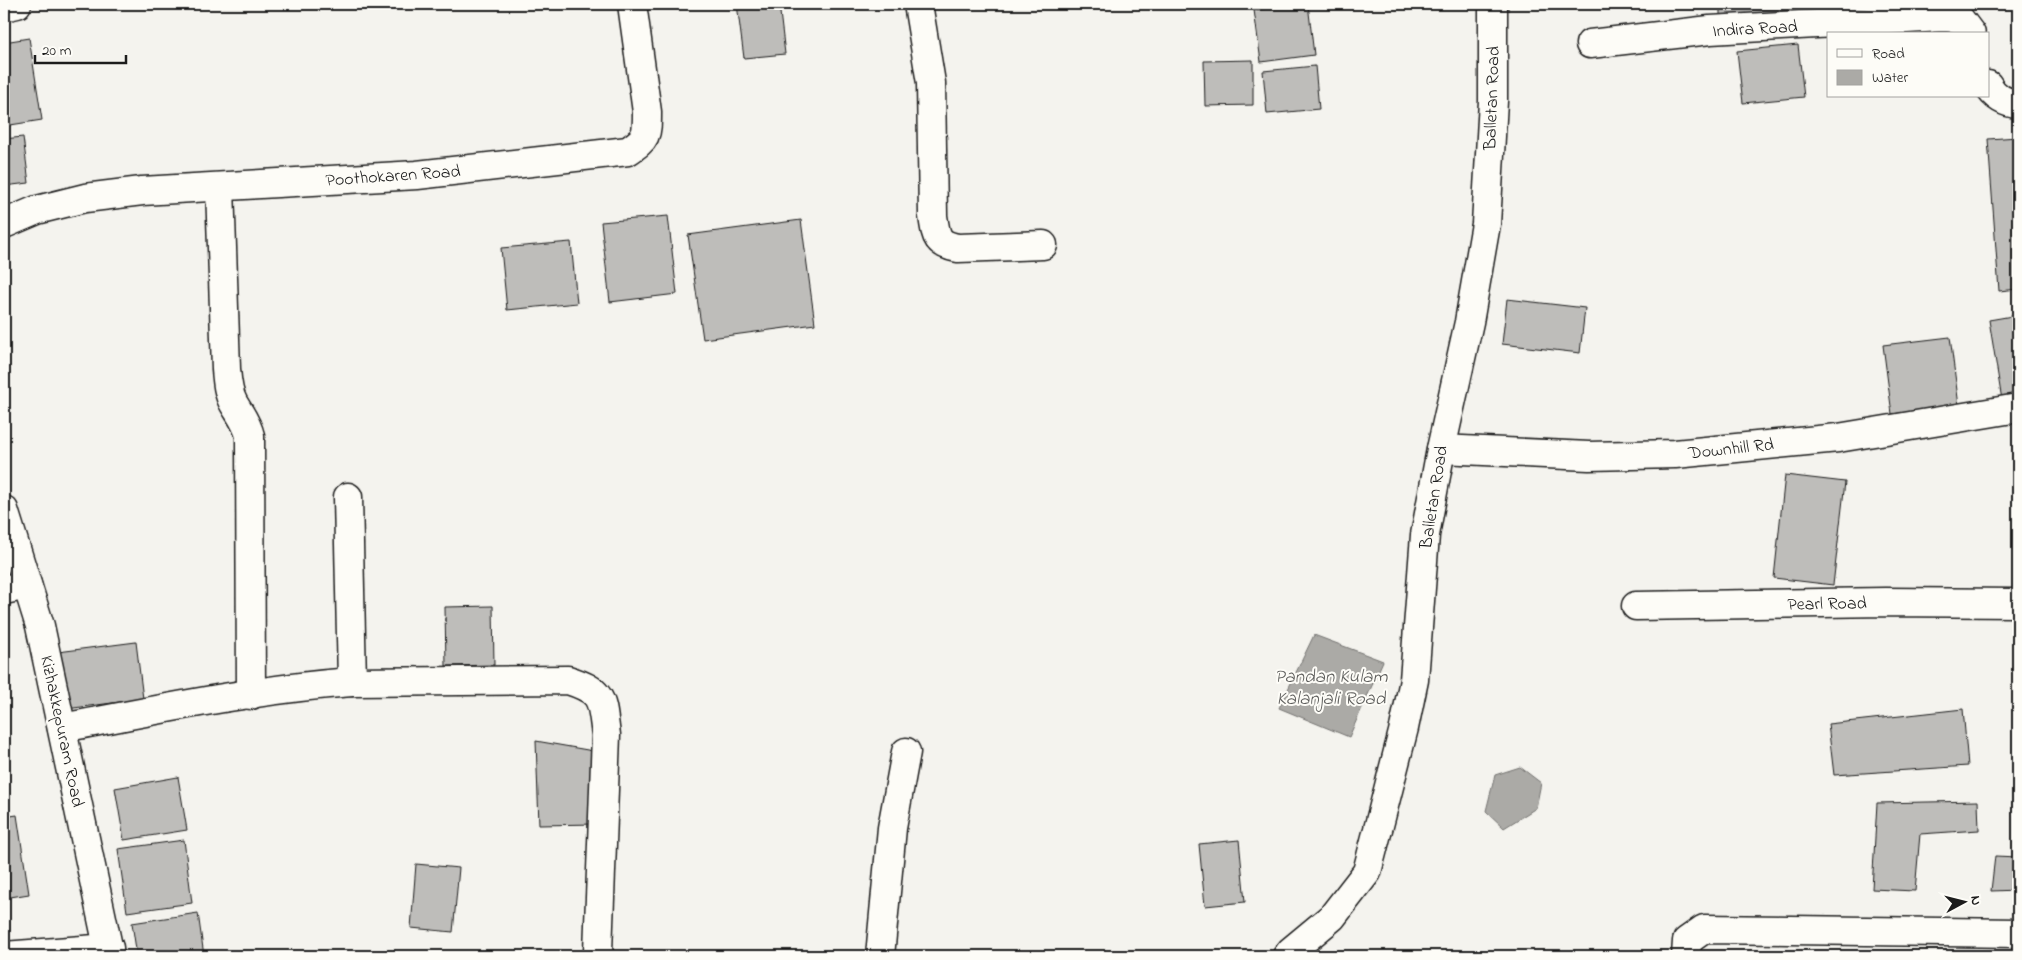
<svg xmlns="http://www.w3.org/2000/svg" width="2022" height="960" font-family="'Indie Flower',sans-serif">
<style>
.water{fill:#abaaa6;stroke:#72716f}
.building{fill:#bebdba;stroke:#1c1c1c}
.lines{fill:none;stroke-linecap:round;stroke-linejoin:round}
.minor-casing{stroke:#1c1c1c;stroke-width:31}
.minor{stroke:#fdfcf7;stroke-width:28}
.labels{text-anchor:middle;stroke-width:4;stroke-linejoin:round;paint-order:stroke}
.street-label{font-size:18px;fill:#1c1c1c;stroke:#fdfcf7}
.water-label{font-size:19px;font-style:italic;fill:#5c5c5a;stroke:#fdfcf7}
</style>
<rect width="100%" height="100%" fill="#f4f3ee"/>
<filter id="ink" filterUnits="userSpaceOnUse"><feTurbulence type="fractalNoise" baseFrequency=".02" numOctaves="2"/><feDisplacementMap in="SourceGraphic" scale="10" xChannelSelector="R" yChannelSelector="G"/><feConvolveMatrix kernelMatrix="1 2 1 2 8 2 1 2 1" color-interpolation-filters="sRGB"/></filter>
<g filter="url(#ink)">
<g class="water">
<path d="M1314 635 1383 661 1349 737 1279 708Z"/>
<path d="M1520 767 1541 783 1536 808 1504 828 1486 811 1495 775Z"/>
</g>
<g class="building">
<path d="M737 4H779L785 54 744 58Z"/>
<path d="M1308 4 1314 55 1261 62 1254 10Z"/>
<path d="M1720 4H1793V14L1720 16Z"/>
<path d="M29 38 42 120 4 126V42Z"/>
<path d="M1798 45 1804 97 1743 103 1737 51Z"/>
<path d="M1253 60V105L1205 106 1204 61Z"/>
<path d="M1315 66 1319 109 1267 114 1263 71Z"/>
<path d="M23 137 29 183 4 186V139Z"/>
<path d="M2018 137V289L1999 291 1988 139Z"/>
<path d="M668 216 677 294 610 302 601 222Z"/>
<path d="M801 220 815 324 703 339 688 235Z"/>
<path d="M571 242 577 303 507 310 501 248Z"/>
<path d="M1507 299 1585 308 1580 353 1502 344Z"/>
<path d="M2018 315V397L2002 400 1989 320Z"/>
<path d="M1950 337 1959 406 1892 414 1883 345Z"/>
<path d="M1785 475 1845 482 1833 585 1774 578Z"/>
<path d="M493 606 494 665 446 666 445 607Z"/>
<path d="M136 642 143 699 66 709 58 652Z"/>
<path d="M1963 709 1968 766 1834 775 1828 724Z"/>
<path d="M536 741 599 752 596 824 539 825Z"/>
<path d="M178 777 187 830 124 840 115 788Z"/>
<path d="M1978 801 1979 830 1920 834 1915 891 1872 889 1877 803Z"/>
<path d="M17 815 29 894 4 898V817Z"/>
<path d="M184 840 192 903 127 912 118 849Z"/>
<path d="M1239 840 1245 902 1205 906 1199 844Z"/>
<path d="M1995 856 2018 857V890L1991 891Z"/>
<path d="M416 864 459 868 453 932 411 928Z"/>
<path d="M198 913 204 956H137L132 923Z"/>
</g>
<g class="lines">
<g class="minor-casing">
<g id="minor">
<path d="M918 4 931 83 933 216C936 236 936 244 958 248L1043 245"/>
<path d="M4 7 17 4"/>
<path d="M1590 44 1710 30 1943 17 1959 18 1971 34"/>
<path d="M1988 85C1994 97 2006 103 2018 104"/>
<path d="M220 187 226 369C227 381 228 394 234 404 241 416 247 423 250 436L251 695"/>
<path d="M4 224 37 210 85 198 142 191 417 175 628 151C647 138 647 136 647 112L632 4"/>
<path d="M1441 449 1589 456 1675 454 1838 438 2018 408"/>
<path d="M348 497 352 682"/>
<path d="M4 510 40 626 110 956"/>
<path d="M4 590 27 585"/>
<path d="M1636 606 1885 602 2018 603"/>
<path d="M62 728C158 710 255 689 352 682L568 680C605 692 601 700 606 735L598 952 600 956"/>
<path d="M4 956 109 948"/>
<path d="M880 956 892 828 906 752"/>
<path d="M1287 956 1291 951 1332 917 1367 872 1404 728 1414 680 1425 535 1441 449 1469 322 1486 224 1493 101V4"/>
<path d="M1686 956 1687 941 1704 929 2018 933"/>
</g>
</g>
<use href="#minor" class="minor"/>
</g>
</g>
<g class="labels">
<g class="street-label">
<text transform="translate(1755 28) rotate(-3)" y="6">Indira Road</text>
<text transform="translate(1491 98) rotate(-88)" y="6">Balletan Road</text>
<text transform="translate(393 175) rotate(-4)" y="6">Poothokaren Road</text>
<text transform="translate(1731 448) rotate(-6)" y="6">Downhill Rd</text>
<text transform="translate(1433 497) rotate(-81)" y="6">Balletan Road</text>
<text transform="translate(1827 603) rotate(-1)" y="6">Pearl Road</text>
<text transform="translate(63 731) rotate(78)" y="6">Kizhakkepuram Road</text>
</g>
<g class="water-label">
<text x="1331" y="682">Pandan Kulam<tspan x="1331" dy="22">Kalanjali Road</tspan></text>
</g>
</g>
<rect width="2022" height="960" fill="none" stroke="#fdfcf7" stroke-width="20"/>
<rect x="10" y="10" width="2002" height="940" fill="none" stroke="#1c1c1c" stroke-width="2" filter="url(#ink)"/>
<rect x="1827" y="32" width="162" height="65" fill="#fdfcf7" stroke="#a3a29f"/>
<rect x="1837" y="49" width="25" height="8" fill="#fdfcf7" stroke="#a3a29f"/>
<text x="1872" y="58" font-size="15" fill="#1c1c1c">Road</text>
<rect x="1837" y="70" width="25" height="15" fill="#abaaa6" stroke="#a3a29f"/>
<text x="1872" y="82" font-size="15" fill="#1c1c1c">Water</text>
<g transform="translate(1964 902) rotate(83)" stroke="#fdfcf7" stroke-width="4" paint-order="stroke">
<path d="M0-4L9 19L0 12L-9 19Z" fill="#1c1c1c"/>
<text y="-8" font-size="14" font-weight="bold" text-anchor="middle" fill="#1c1c1c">N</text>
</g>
<path d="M35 55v8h91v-8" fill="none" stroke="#1c1c1c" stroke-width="2.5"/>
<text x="42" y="55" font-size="15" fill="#1c1c1c" stroke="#fdfcf7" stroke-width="4" paint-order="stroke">20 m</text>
</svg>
